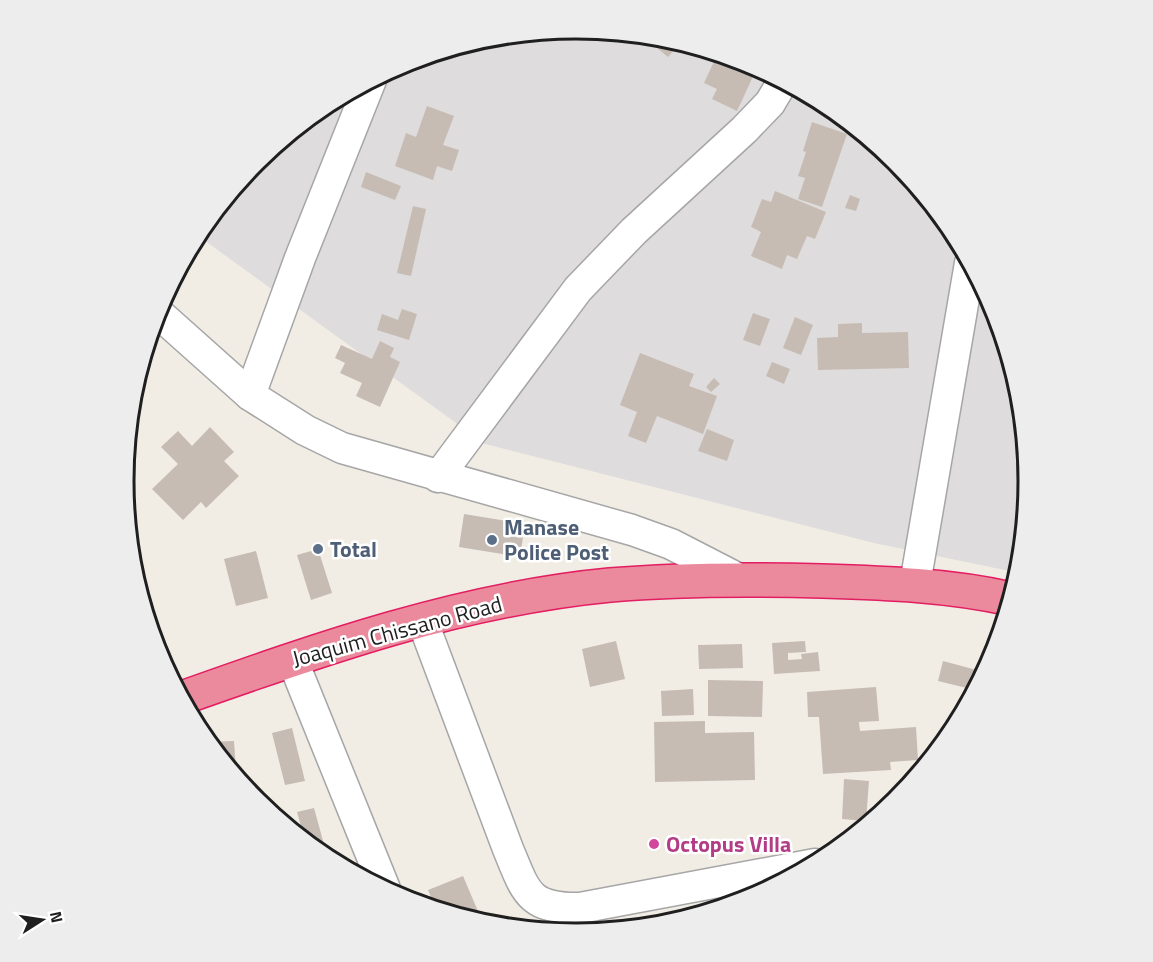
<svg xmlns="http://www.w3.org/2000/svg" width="1153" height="962" font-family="'Titillium Web',sans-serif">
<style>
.residential{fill:#dedcdc}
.building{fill:#c6bcb4}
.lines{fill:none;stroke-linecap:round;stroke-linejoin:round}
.minor-casing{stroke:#a6a6a6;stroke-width:33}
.highway-casing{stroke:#e31d61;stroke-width:36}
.minor{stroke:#fff;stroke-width:30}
.highway{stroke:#eb8a9c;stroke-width:33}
.service-dot{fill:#5c6f8a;stroke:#fff;stroke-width:2}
.hotel-dot{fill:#d1479c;stroke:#fff;stroke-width:2}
.labels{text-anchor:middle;stroke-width:5;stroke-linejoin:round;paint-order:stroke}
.service-label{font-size:22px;font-weight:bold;fill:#4e5e75;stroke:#fff;text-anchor:start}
.street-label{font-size:22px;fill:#1f1f1f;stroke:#fff}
.hotel-label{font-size:22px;font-weight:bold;fill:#b23c85;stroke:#fff;text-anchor:start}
.rim{fill:none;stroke:#1f1f1f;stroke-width:3}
</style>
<rect width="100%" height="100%" fill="#f1ede5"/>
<path class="residential" d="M577 29 665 37 750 63 828 105 897 161 953 230 995 308 1020 393 1029 481 1019 573 874 543 485 444 197 235 257 161 325 105 404 63 489 37Z"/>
<g class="building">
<path d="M659 37H665L681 42 668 57 657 48 663 41Z"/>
<path d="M439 52 435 63 422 57 435 53Z"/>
<path d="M718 53 756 70 737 111 712 99 717 89 704 83Z"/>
<path d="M427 106 454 116 443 145 459 150 452 171 437 166 433 180 395 166 406 133 416 137Z"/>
<path d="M812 122 847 134 822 207 798 199 805 178 798 176 806 152 803 151Z"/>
<path d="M366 172 401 186 395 200 361 187Z"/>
<path d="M775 191 826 212 815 239 807 236 797 259 787 255 782 269 751 256 761 232 751 227 762 199 771 202Z"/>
<path d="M850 195 860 199 856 211 845 208Z"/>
<path d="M413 206 426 209 411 276 397 273Z"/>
<path d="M402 309 417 314 409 340 377 330 382 314 398 320Z"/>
<path d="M753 313 770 319 760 346 743 340Z"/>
<path d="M795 317 813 325 801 355 783 348Z"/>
<path d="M862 323V333L908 332 909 368 818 370 817 338 838 337V324Z"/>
<path d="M380 341 394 348 390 357 400 362 380 407 356 396 362 383 340 373 345 363 335 358 341 345 372 359Z"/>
<path d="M640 353 694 374 689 386 717 396 703 434 657 416 646 443 628 436 637 412 620 405Z"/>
<path d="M772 362 790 369 784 384 766 376Z"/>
<path d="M140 369 145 373 135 386Z"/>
<path d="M1015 377 1020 393 1011 390Z"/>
<path d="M714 378 720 384 711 392 706 387Z"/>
<path d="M210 427 234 452 224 461 239 476 206 508 201 502 183 520 152 489 178 464 161 447 178 431 192 446Z"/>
<path d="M707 429 734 440 727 461 698 451Z"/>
<path d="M464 514 525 524 520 557 459 547Z"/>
<path d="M318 549 332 593 311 600 297 555Z"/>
<path d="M256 551 268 598 236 606 224 559Z"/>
<path d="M616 641 625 679 590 687 582 649Z"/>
<path d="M805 641 806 652 788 653V660L802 659 801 654 818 652 820 671 774 674 772 643Z"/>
<path d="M742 644 743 668 699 669 698 645Z"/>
<path d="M943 661 984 672 975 690 938 681Z"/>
<path d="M708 680 763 681 762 717 708 716Z"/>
<path d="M876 687 879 721 859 722 860 731 916 727 918 760 890 762 891 770 823 774 819 717H808L807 692Z"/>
<path d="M693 689 694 715 662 716 661 691Z"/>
<path d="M705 721V733L754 732 755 780 655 782 654 722Z"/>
<path d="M292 728 305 781 285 785 272 733Z"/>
<path d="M234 741 236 770 232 771 209 742Z"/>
<path d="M844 779 869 781 866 821 842 819Z"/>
<path d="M314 808 328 859 305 841 297 812Z"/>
<path d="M463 876 483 923 436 909 428 890Z"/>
</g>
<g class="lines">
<g class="minor-casing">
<g id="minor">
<path d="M157 312 250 395 305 430 342 448 632 530 671 544 737 578"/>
<path d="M250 395 300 258 371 80"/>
<path d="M438 477 578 289 634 231 744 130 770 103 783 81"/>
<path d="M915 584 970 263"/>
<path d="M422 620 508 849C526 892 528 909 580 908L815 864"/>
<path d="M292 659 385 889"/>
</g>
</g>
<g class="highway-casing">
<path id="highway" d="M182 698C320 649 462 599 610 585 681 579 751 579 822 581 886 583 949 585 1011 599"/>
</g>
<use href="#minor" class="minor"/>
<use href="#highway" class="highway"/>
</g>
<g class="service-dot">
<circle cx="492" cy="540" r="6"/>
<circle cx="318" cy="549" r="6"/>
</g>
<circle class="hotel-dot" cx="654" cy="844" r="6"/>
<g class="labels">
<g class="service-label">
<text x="504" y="535">Manase<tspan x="504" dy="25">Police Post</tspan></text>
<text x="330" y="557">Total</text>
</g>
<g class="street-label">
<text transform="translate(397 631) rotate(-15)" y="8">Joaquim Chissano Road</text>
</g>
<g class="hotel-label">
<text x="666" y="852">Octopus Villa</text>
</g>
</g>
<path d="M0 0H1153V962H0ZM134 481a442 442 0 1 1 884 0a442 442 0 1 1-884 0Z" fill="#ededed" fill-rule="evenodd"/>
<path class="rim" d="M134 481a442 442 0 1 1 884 0a442 442 0 1 1-884 0Z"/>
<g transform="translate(42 920) rotate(78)" stroke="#ffffff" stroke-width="4.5" paint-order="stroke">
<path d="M0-4.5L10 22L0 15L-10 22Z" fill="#1f1f1f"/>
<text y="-9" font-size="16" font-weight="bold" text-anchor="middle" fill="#1f1f1f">N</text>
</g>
</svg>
